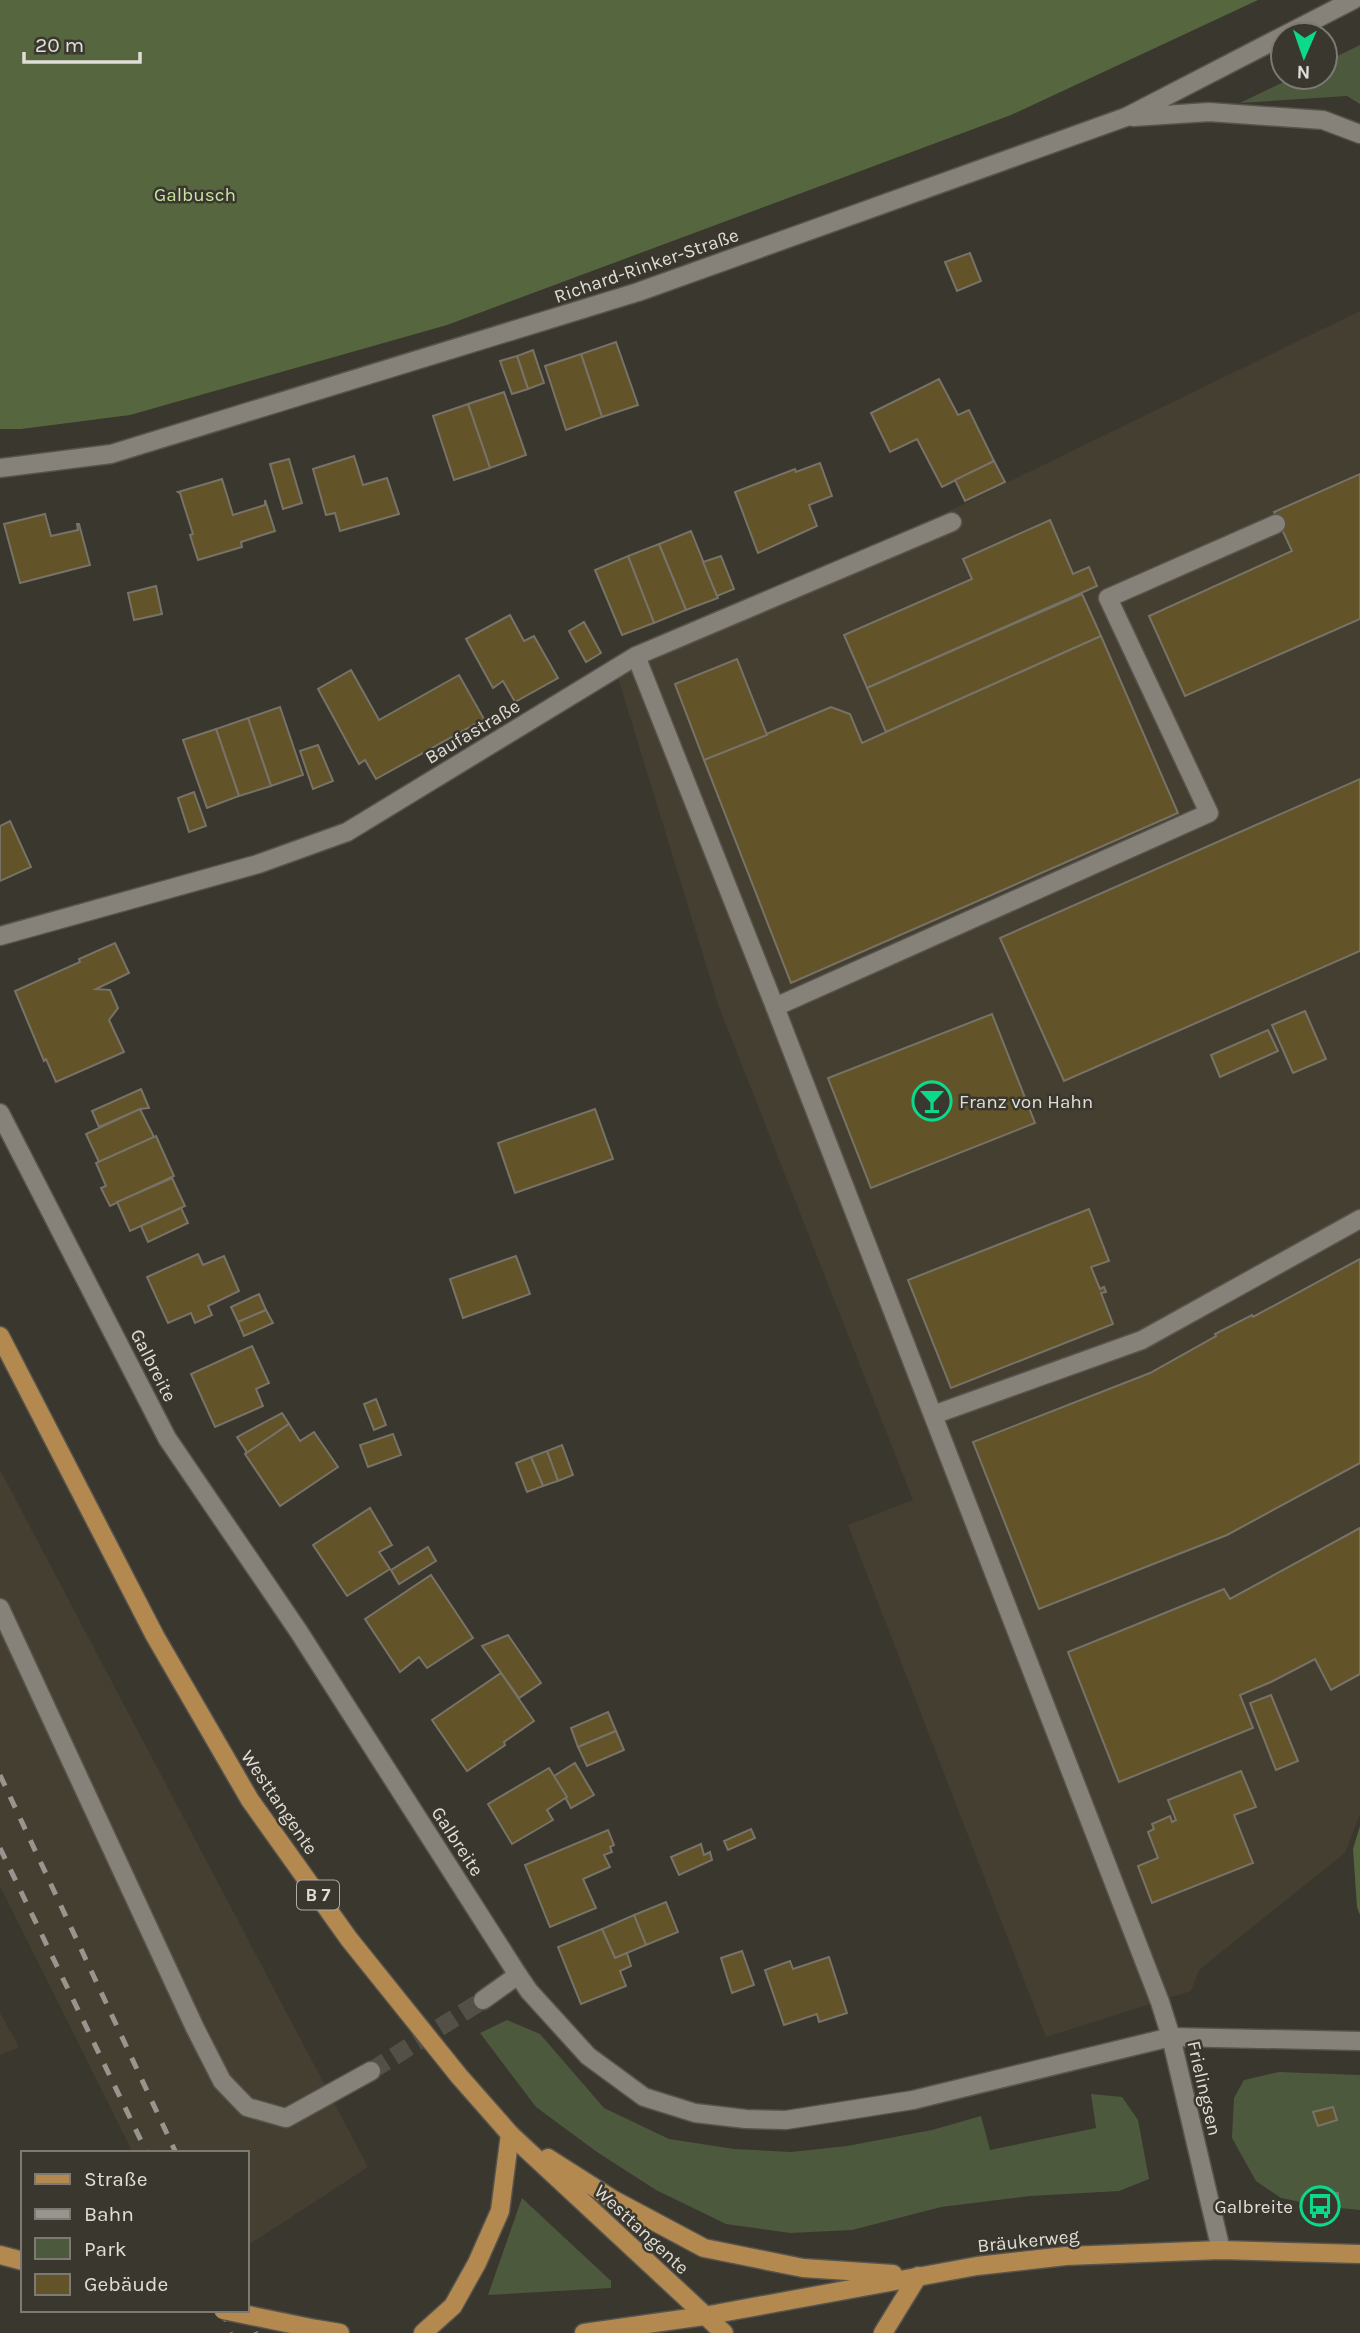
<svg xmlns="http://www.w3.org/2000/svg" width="1360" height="2333" font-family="Karla,sans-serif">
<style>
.built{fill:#453f31}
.green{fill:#4d593d}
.forest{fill:#56673f}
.building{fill:#635328;stroke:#777369;stroke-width:2}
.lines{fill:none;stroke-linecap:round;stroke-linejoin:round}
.minor-tunnel{stroke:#535048;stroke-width:18;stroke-dasharray:18 9;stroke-linecap:butt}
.minor-casing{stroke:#56544c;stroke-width:21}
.major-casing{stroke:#56544c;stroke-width:21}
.minor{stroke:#868279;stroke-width:18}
.major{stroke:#b48950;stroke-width:18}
.rail{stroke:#97958e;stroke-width:5;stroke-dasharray:12 12;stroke-linecap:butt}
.major-bridge-casing{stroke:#56544c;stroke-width:21;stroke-linecap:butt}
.major-bridge{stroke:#b48950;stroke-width:18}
.labels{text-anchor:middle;stroke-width:5;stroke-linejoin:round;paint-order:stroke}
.shield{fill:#3a372e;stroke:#aeaca5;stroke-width:2}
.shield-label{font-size:18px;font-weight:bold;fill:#e0ded8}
.park-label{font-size:19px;fill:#c8e4a1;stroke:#3a372e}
.street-label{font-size:19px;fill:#e0ded8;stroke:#3a372e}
.poi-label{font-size:19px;fill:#e0ded8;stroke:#3a372e;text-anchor:start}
</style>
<rect width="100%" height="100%" fill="#3a372e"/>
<g class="built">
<path d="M1360 311V1814L1345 1853 1199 1970 1191 1991 1046 2037 848 1525 913 1500 719 1007 618 678 951 510Z"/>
<path d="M0 1470 368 2167 247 2246V2153H133L0 1886Z"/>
<path d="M0 2013 19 2047 0 2055Z"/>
</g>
<g class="green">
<path d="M1360 45V104L1347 96 1240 103 1294 77H1325V62Z"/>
<path d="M507 2020 540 2034 604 2108 669 2139 734 2149 791 2152 847 2146 932 2130 981 2116 990 2150 1096 2128 1091 2094 1122 2097 1138 2120 1149 2179 1119 2191 1030 2196 941 2207 852 2230 790 2233 726 2224 656 2190 597 2152 536 2107 480 2033Z"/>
<path d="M1279 2072 1360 2075V2210L1320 2206 1281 2198 1256 2181 1232 2138 1234 2098 1244 2080Z"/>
<path d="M522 2198 611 2281V2288L488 2295Z"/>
</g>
<g class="forest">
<path d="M0 0H1258L1011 115 447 325 130 415 21 429H0Z"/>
<path d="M1360 1826V1915L1357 1907 1353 1849Z"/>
</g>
<g class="building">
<path d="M970 253 981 281 957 291 945 262Z"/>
<path d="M616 342 638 405 602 417 581 354Z"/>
<path d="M533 350 544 383 528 389 517 356Z"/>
<path d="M581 354 602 417 566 430 545 366Z"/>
<path d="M517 356 528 389 512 394 500 361Z"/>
<path d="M939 379 958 415 969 410 994 461 942 487 917 439 890 452 871 413Z"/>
<path d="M504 392 526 455 490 468 468 404Z"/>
<path d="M468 404 490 468 454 480 433 416Z"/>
<path d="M354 456 363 485 387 478 399 514 340 531 335 513 326 515 313 469Z"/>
<path d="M289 459 302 503 283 509 270 464Z"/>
<path d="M994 461 1005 482 965 501 955 480Z"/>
<path d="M820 463 832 496 809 505 817 526 758 553 735 492 795 469 796 472Z"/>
<path d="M1360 474V619L1185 696 1149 616 1292 551 1274 512Z"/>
<path d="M222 479 233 515 265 505V500L275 531 241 542 242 547 198 560 190 535 193 534 180 493 178 492Z"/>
<path d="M45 514 51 536 78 530 77 524H79L90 565 20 583 4 524Z"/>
<path d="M1050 520 1073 574 1089 567 1097 586 867 688 844 635 972 579 963 559Z"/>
<path d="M691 531 718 598 686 610 659 544Z"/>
<path d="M659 544 686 610 654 623 628 556Z"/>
<path d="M628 556 654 623 622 635 595 570Z"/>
<path d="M721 556 734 589 717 596 703 562Z"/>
<path d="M156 586 162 614 134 620 128 593Z"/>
<path d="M1082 594 1101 636 886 732 867 688Z"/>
<path d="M510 615 524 641 534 636 558 678 515 702 503 681 493 688 466 639Z"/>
<path d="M584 622 601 653 586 662 569 631Z"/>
<path d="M1101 636 1178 813 791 983 704 760 831 707 850 714 862 743Z"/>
<path d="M737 659 767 735 704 760 675 684Z"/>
<path d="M351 670 379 720 459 675 484 719 376 779 365 760 359 764 318 689Z"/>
<path d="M280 707 303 775 271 786 248 718Z"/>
<path d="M248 718 271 786 239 796 216 729Z"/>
<path d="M216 729 239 796 207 808 183 740Z"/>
<path d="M318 745 333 781 313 789 300 751Z"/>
<path d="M1360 779V951L1064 1081 1000 938Z"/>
<path d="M194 792 206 826 189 832 178 798Z"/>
<path d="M10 821 31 867 0 881V826Z"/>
<path d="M115 943 129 973 96 989 110 990 118 1008 109 1020 124 1052 56 1082 46 1059 44 1061 15 991 80 962 79 959Z"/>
<path d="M1305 1011 1326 1059 1293 1073 1272 1025Z"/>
<path d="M992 1014 1035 1123 871 1188 828 1078Z"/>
<path d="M1268 1030 1278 1051 1220 1077 1211 1055Z"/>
<path d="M141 1089 149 1108 140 1109 99 1127 92 1111Z"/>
<path d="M140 1109 154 1137 99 1162 86 1134Z"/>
<path d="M595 1109 613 1159 515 1193 498 1143Z"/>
<path d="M156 1136 174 1176 110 1206 101 1188 106 1186 96 1163Z"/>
<path d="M172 1178 185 1206 130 1231 117 1202Z"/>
<path d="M181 1208 188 1223 148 1242 141 1226Z"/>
<path d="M1089 1209 1109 1261 1091 1267 1100 1289 1104 1287 1106 1292 1101 1293 1113 1324 951 1388 908 1280Z"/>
<path d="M198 1254 203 1265 224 1256 239 1291 208 1306 212 1315 195 1323 191 1313 168 1323 147 1277Z"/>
<path d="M516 1256 530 1294 463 1318 450 1279Z"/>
<path d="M1360 1259V1463L1227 1535 1039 1609 973 1442 1150 1373 1216 1336 1215 1334 1252 1315 1253 1317Z"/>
<path d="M259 1294 266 1310 238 1322 231 1307Z"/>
<path d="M266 1310 273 1323 244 1336 238 1322Z"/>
<path d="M252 1346 269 1383 256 1389 263 1406 215 1427 191 1374Z"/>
<path d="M376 1399 386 1425 374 1430 364 1404Z"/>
<path d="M282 1413 289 1424 246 1454V1451L237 1437Z"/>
<path d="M289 1424 300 1441 314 1432 338 1467 280 1506 245 1454Z"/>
<path d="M393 1434 401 1455 368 1467 360 1445Z"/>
<path d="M562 1445 573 1475 558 1481 547 1451Z"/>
<path d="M547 1451 558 1481 543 1486 531 1457Z"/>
<path d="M531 1457 543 1486 527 1492 516 1463Z"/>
<path d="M370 1508 392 1545 379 1552 390 1569 347 1596 313 1545Z"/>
<path d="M1360 1528V1674L1331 1690 1315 1659 1271 1682 1240 1695 1253 1728 1119 1782 1068 1652 1224 1589 1230 1599Z"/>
<path d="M428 1547 436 1561 399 1584 391 1570Z"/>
<path d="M431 1575 473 1638 427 1668 419 1657 400 1672 365 1619Z"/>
<path d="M508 1635 541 1683 519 1698 482 1646Z"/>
<path d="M501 1673 534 1721 504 1742 505 1745 467 1771 432 1720Z"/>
<path d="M1271 1695 1298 1761 1276 1770 1250 1703Z"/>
<path d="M608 1712 616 1731 578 1747 571 1728Z"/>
<path d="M616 1731 624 1750 587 1766 578 1747Z"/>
<path d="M575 1763 594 1795 571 1808 554 1776Z"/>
<path d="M549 1768 567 1797 547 1810 553 1820 512 1844 488 1804Z"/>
<path d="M1241 1771 1256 1807 1234 1815 1253 1863 1152 1903 1138 1866 1158 1858 1148 1832 1154 1829 1152 1824 1170 1816 1172 1822 1176 1820 1168 1800Z"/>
<path d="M751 1829 755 1838 728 1850 724 1841Z"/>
<path d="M608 1830 614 1845 610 1847 612 1852 604 1855 610 1867 583 1879 596 1908 550 1927 525 1865Z"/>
<path d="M701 1844 704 1855 710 1852 712 1860 679 1875 671 1857Z"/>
<path d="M666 1902 678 1932 646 1945 634 1915Z"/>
<path d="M634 1915 646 1945 615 1958 602 1929Z"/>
<path d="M602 1929 615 1958 627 1953 631 1966 620 1971 626 1986 581 2004 558 1947Z"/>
<path d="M742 1951 754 1985 732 1993 721 1958Z"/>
<path d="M829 1957 847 2013 819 2022 817 2014 784 2025 765 1970 790 1961 793 1969Z"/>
<path d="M1333 2107 1337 2120 1318 2126 1313 2112Z"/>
<rect x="1312" y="2193" width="26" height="13"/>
</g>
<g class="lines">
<path class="minor-tunnel" d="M371 2071 483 2000"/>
<g class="minor-casing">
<g id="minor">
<path d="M1285 35 1353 0"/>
<path d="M1133 117 1209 112 1323 120 1360 134"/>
<path d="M0 468 111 454 638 292 1126 117 1283 36"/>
<path d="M636 656 775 1007 1160 2002 1171 2037 1221 2250"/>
<path d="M0 936 258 864 347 832 636 656 952 522"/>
<path d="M775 1007 1209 813 1108 598 1276 524"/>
<path d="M0 1113 167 1438 299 1632 518 1975 529 1991 588 2056 644 2097 695 2113 746 2119 786 2120 913 2100 1171 2037 1360 2041"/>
<path d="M933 1415 1142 1340 1360 1219"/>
<path d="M0 1608 195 2028 222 2081 247 2107 286 2118 371 2071"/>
<path d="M483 2000 518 1975"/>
</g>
</g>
<g class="major-casing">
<g id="major">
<path d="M0 1336 155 1636 250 1800 349 1939 459 2076 510 2134 724 2333"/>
<path d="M548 2158 614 2200 704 2248 803 2268 893 2274"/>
<path d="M0 2255 23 2261"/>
<path d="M316 2329 340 2333"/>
<path d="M423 2333 453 2306 477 2263 500 2211 510 2134"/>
<path d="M584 2333 704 2316 977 2266 1066 2256 1221 2250 1360 2254"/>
<path d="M883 2333 918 2276"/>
</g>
</g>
<use href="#minor" class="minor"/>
<use href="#major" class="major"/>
<g class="rail">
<path d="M0 1775 176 2153"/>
<path d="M0 1848 147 2153"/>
<path d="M222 2310 231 2333"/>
<path d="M246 2310 256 2333"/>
</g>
<g class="major-bridge-casing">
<path id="major-bridge" d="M223 2310 316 2329"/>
</g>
<use href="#major-bridge" class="major-bridge"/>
</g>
<defs>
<g id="bar-ring" transform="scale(2.0125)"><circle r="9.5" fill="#3a372e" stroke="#0dd98a" stroke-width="1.5"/><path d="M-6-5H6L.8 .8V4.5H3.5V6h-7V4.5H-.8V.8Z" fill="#0dd98a"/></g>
<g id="bus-ring" transform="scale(2.0125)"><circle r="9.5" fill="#3a372e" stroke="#0dd98a" stroke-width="1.5"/><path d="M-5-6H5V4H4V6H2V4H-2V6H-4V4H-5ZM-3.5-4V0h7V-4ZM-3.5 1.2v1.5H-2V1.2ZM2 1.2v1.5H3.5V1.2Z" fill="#0dd98a"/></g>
</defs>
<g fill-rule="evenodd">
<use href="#bar-ring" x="932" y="1101"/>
<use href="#bus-ring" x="1320" y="2206"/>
</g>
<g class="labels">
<rect class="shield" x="297" y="1880.5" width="42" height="29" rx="5"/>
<g class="shield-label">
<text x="318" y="1901">B 7</text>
</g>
<g class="park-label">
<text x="195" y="201">Galbusch</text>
</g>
<g class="street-label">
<text transform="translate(646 265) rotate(-19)" y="7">Richard-Rinker-Straße</text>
<text transform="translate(472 731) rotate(-31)" y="7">Baufastraße</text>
<text transform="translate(154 1365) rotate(63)" y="7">Galbreite</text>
<text transform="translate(280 1802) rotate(56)" y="7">Westtangente</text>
<text transform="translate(458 1841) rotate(57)" y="7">Galbreite</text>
<text transform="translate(1205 2088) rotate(77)" y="7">Frielingsen</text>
<text transform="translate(642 2229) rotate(43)" y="7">Westtangente</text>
<text transform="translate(1028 2240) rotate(-6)" y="7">Bräukerweg</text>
</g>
<g class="poi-label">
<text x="959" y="1108">Franz von Hahn</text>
<text x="1293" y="2213" text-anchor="end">Galbreite</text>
</g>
</g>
<rect x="21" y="2151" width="228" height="161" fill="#3a372e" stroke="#7c7a72" stroke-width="2"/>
<rect x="35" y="2174" width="35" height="10" fill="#b48950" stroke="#7c7a72" stroke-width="2"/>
<text x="84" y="2186" font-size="21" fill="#e0ded8">Straße</text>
<rect x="35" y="2209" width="35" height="10" fill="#97958e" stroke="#7c7a72" stroke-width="2"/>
<text x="84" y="2221" font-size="21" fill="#e0ded8">Bahn</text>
<rect x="35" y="2238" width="35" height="21" fill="#4d593d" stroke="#7c7a72" stroke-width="2"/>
<text x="84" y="2256" font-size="21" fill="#e0ded8">Park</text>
<rect x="35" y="2274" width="35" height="21" fill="#635328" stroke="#7c7a72" stroke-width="2"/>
<text x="84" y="2291" font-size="21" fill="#e0ded8">Gebäude</text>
<g transform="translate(1304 56) rotate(182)"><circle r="33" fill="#3a372e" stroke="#7c7a72" stroke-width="2"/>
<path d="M0-5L12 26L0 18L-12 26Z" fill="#0dd98a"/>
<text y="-10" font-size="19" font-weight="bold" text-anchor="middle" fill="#e0ded8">N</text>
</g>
<path d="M24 52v10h116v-10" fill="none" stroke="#e0ded8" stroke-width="3.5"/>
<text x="35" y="52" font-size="21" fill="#e0ded8" stroke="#3a372e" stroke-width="5" paint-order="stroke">20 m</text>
</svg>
